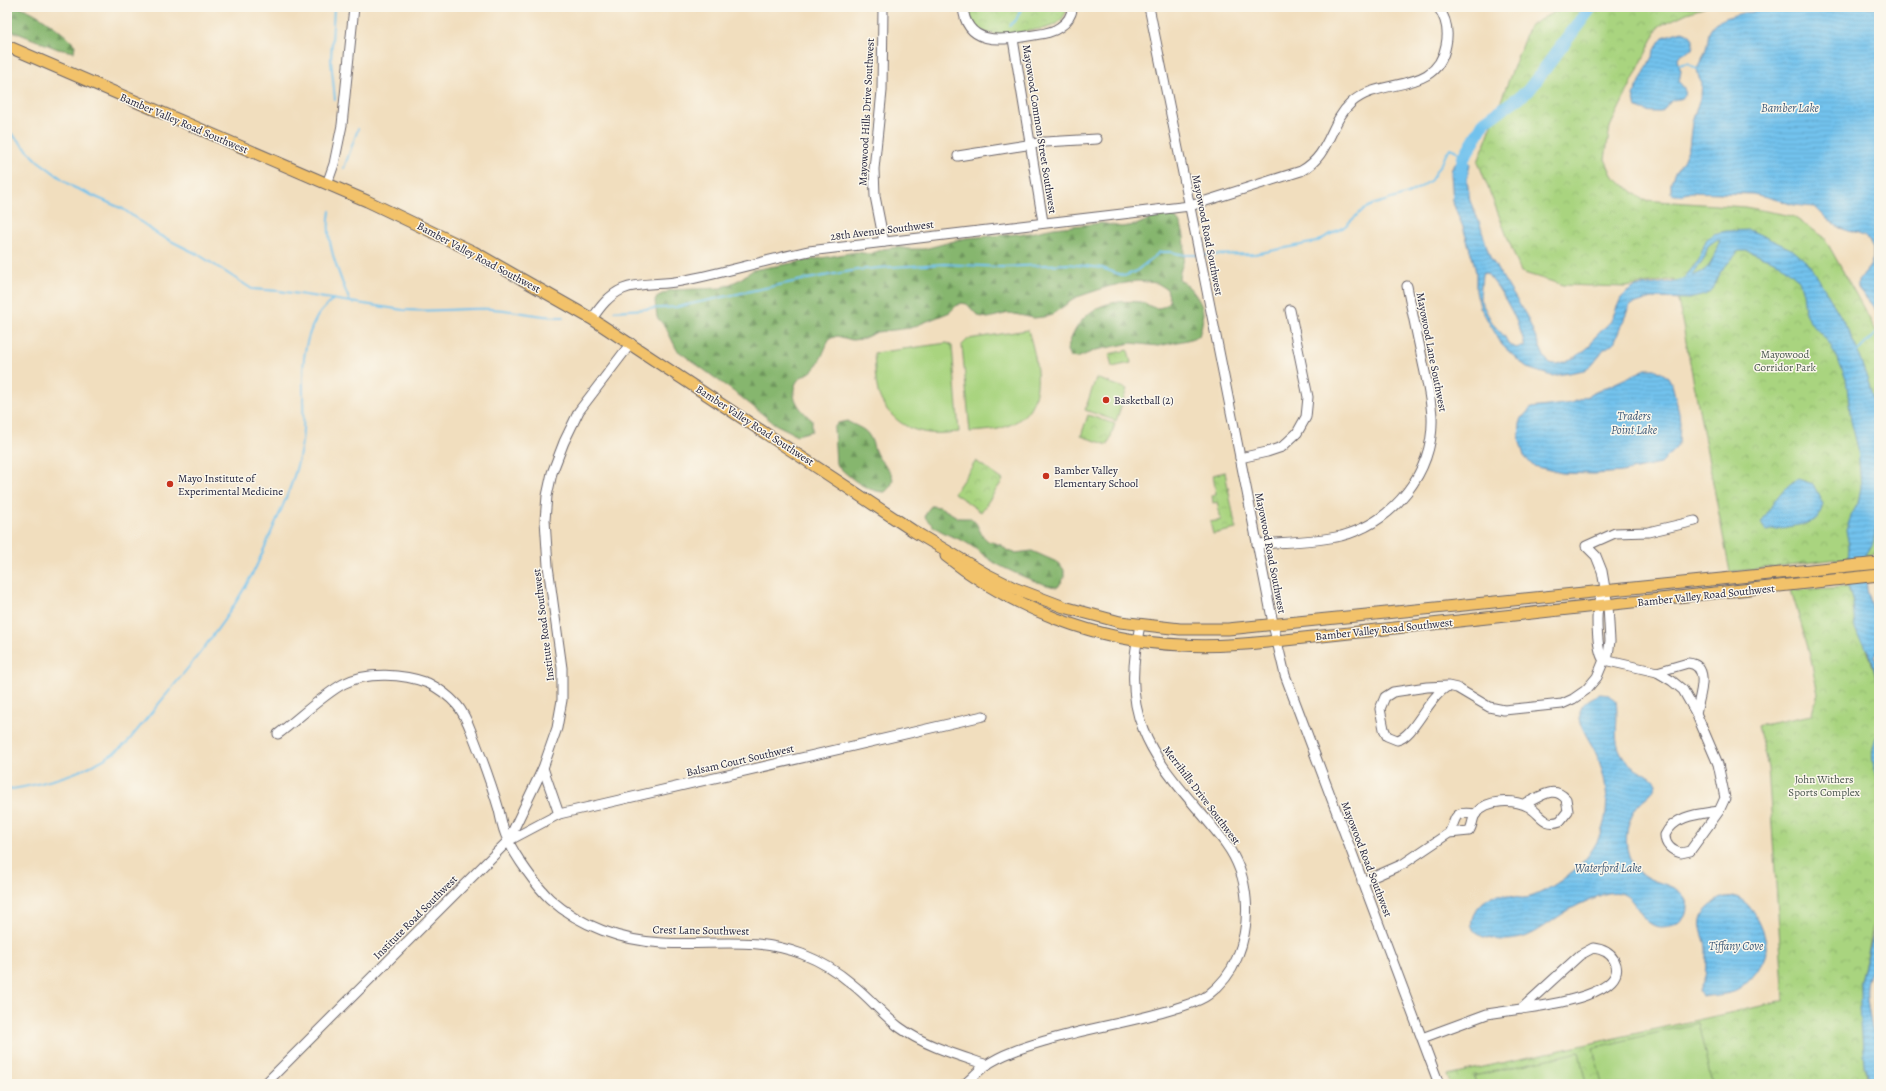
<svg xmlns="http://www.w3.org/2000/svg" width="1886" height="1091" font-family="Alegreya,serif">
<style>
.forest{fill:url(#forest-firs);stroke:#546c54}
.park{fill:url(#park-crowns);stroke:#667b5d}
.pitch{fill:#a9d47f;stroke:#667b5d}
.water{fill:url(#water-rules);stroke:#4a7294;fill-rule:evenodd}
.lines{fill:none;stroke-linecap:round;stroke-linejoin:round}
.stream{stroke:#72c2ed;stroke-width:2}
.river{stroke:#72c2ed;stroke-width:13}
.minor-casing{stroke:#6a6469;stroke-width:11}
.major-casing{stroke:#6a6469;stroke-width:13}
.minor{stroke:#fff;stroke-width:9}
.major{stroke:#f2c26a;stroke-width:11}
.poi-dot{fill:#c8321e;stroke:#fbf7ec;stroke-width:1.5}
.labels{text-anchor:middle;stroke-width:3;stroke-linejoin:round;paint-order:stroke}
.street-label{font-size:11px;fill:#22223b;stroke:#fbf7ec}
.park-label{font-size:11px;fill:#4a574f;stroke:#fbf7ec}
.poi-label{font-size:11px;fill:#22223b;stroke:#fbf7ec;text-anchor:start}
.water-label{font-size:12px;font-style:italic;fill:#3e5a79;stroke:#fbf7ec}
</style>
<defs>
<pattern id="forest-firs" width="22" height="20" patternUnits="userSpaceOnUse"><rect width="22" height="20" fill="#86b66e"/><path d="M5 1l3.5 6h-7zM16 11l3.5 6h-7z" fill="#6d945c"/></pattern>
<pattern id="park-crowns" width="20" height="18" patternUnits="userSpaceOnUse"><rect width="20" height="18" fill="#a9d47f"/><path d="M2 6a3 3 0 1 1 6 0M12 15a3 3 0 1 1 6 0" fill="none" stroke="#91b66f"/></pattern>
<pattern id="water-rules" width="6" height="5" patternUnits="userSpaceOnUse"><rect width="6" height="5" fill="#72c2ed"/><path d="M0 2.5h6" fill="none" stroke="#62a6cc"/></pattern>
</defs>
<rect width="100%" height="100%" fill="#fbf7ec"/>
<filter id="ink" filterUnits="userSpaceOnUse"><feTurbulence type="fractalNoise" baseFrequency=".025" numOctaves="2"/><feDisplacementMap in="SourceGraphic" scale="8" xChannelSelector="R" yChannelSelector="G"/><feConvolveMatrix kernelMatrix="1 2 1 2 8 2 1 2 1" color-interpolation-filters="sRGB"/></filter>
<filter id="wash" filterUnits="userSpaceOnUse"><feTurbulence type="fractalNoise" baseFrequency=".012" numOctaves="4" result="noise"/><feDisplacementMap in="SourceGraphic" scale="16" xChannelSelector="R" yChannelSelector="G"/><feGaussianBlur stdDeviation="0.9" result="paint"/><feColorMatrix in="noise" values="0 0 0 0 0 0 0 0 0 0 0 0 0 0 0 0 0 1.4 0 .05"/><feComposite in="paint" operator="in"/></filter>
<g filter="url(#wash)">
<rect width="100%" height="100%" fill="#f1debe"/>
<g class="forest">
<path d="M7 7C11 7 16 6 20 7 37 12 63 32 75 45L74 52 58 49 7 29Z"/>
<path d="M1160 215C1163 215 1167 214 1170 215 1185 219 1186 245 1184 258 1183 266 1179 271 1179 279 1189 285 1203 301 1203 314 1203 321 1201 329 1199 336L1187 340 1158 346 1131 343 1096 350 1077 358 1070 357 1067 350C1078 313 1101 298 1140 302 1146 303 1151 308 1157 308 1163 308 1167 305 1170 301L1167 289 1157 283 1137 281 1110 286 1077 297 1051 315 1043 317 1034 318 1009 313 988 318 978 316 967 304 961 303 956 306 950 312 910 328 877 332 862 339 852 340 837 336 829 339C825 349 821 360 814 369 810 374 802 375 798 380 787 395 800 410 812 420V431L797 435 775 424 741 397 677 350 666 328 657 317 655 301 658 296 671 290 721 288 739 280 753 270 856 252 870 254 883 249 898 247 908 249H924L966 238 1030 233 1054 228 1102 223 1121 227 1136 225Z"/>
<path d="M847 421C853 425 864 428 868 434 873 440 873 448 877 455 883 467 904 476 885 492 866 492 849 477 836 464L834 428 838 423Z"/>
<path d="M931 506 940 507 959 518H971L976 523 982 535 988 541 1001 545 1008 551 1015 553 1032 551 1059 563 1064 570V578L1058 587C1045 587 1007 570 995 563 985 557 977 549 967 543 952 535 935 532 925 517L927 511Z"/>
</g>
<g class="park">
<path d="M968 7H1068C1066 14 1062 20 1056 24 1048 29 1038 29 1029 31 1004 35 972 42 968 7Z"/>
<path d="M1563 7H1706L1687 13 1659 26 1610 127 1605 159 1612 175 1643 200 1745 207 1792 216 1824 237 1879 336V554L1730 572 1674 279 1626 287 1563 285 1521 272 1478 162 1529 26Z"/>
<path d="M1128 350 1131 363 1112 367 1109 354Z"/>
<path d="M1088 415 1115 424 1108 445 1081 436Z"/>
<path d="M976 461 1003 480 981 512 954 493Z"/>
<path d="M1225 472 1236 529 1213 534 1210 522 1221 520 1217 502 1213 503 1212 496 1216 494 1213 475Z"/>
<path d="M1848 587 1879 687V906L1875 914 1869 949 1860 984 1866 1084H1450L1447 1075 1784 1001 1768 768 1758 726 1811 715 1818 694 1809 651 1791 590Z"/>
</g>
<g class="pitch">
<path d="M1028 330C1040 369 1049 416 998 429 989 431 979 431 970 432L962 345 968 339Z"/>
<path d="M947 343 952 346 959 432C946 433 932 435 919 431 901 427 883 410 878 392 875 380 875 366 874 353Z"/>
<path d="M1096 378 1127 389 1116 421 1085 410Z"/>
<path d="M1698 1023 1712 1084H1602L1593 1048Z"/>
<path d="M1579 1052 1586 1084H1476L1474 1076Z"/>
</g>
<g class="water">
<path d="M1756 7H1879V314L1858 288V281L1870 266 1873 258V249L1869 241 1864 236 1840 228 1827 219 1815 207 1794 205 1767 197 1752 194 1691 192 1681 195H1673L1671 193V182L1674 174 1683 161 1689 147 1692 122 1701 95 1702 84 1699 78 1697 69C1701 61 1705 54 1707 45 1708 41 1708 34 1710 30 1714 19 1742 12 1753 12Z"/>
<path d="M1682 31C1692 34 1695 39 1692 49L1680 56 1677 60 1681 71 1679 82 1684 88C1687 104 1676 96 1670 102 1667 106 1665 109 1661 112 1652 112 1644 112 1636 107L1633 96 1659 42 1663 37Z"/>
<path d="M1462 155 1470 164 1467 180 1470 201 1480 224 1490 257 1526 315 1544 356 1549 363 1553 364H1558L1576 357 1590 346 1594 338 1611 321 1621 298 1627 292 1635 287 1677 281 1684 278 1698 261 1706 240 1713 234 1726 231 1750 230 1793 250 1811 266 1845 324 1856 347 1869 384 1879 427 1878 519 1873 543 1866 555 1865 568 1867 589 1875 617 1879 624V649L1875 657 1879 671V687L1869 651 1859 638 1855 628 1853 603 1847 581 1849 546 1846 530 1851 516 1858 503 1861 487 1858 448 1851 421 1846 378 1830 344 1810 322 1805 313 1803 293 1799 280 1779 263 1747 251H1739L1721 271 1713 289 1705 295 1689 299 1652 298 1630 305 1614 343 1603 350 1594 363 1584 370 1552 376 1530 369 1519 361 1502 345 1480 307 1476 291V273L1474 263 1463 227 1453 203 1451 173 1452 167ZM1716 240H1720C1712 258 1714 269 1692 276L1705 257 1708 246ZM1486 273C1501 288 1522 326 1525 348L1522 346 1516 348 1508 343 1505 337 1493 324 1486 311 1480 299 1482 274Z"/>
<path d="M1646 369H1655L1668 377 1672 384 1679 412 1680 423 1679 442 1675 449 1660 464 1622 472 1594 474 1562 473 1533 466 1524 456 1519 438 1520 424 1522 418 1531 408 1572 403Z"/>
<path d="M1798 479 1813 484 1823 504 1818 519 1804 524 1766 531 1761 523C1772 506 1779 489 1798 479Z"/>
<path d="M1600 694 1609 695 1616 701C1620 726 1608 745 1631 765 1638 771 1652 775 1656 783 1655 793 1646 796 1640 803 1626 817 1622 847 1632 863 1646 885 1665 880 1680 892 1687 898 1689 908 1685 916 1682 922 1676 925 1670 926 1641 933 1641 902 1623 894 1614 890 1603 894 1594 898 1584 902 1573 907 1564 913 1538 930 1526 944 1492 939 1485 938 1476 935 1473 929 1466 916 1485 897 1496 895 1509 893 1518 902 1533 896 1552 889 1579 869 1590 853 1613 821 1610 783 1594 749 1588 738 1579 726 1580 714 1580 703 1591 698 1600 694Z"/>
<path d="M1879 731V785C1872 767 1869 749 1879 731Z"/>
<path d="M1726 897C1729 897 1733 896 1736 897 1753 902 1771 939 1765 956 1761 968 1749 983 1738 990 1729 995 1713 995 1702 997L1699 991C1700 987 1704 982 1705 977 1706 973 1706 954 1706 949 1706 941 1702 935 1701 928 1698 912 1713 900 1726 897Z"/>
<path d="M1879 914V966C1859 974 1869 1012 1872 1029L1874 1033 1879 1034 1877 1057 1879 1084H1869L1864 1064 1860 1007V984Z"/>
</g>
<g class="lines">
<g class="stream">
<path d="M334 7 331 60 335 100"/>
<path d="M1010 25 1016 20 1022 7"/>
<path d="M1678 65 1688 63 1697 69"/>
<path d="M7 129 38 161 73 187 123 209 159 235 199 255 252 289 279 291 403 310C433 312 462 308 492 309 516 310 539 318 563 317"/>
<path d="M344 168 358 129"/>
<path d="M330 211C324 242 339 273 350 302"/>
<path d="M1203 255 1255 254 1316 242 1344 227 1364 209 1375 204 1408 194 1421 187 1431 180 1450 148 1457 151 1462 158"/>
<path d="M614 311 677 307 802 280 857 270 890 267 944 264 1002 267 1068 264 1102 268 1124 276 1135 272 1160 252H1170L1185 255H1197"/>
<path d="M1856 353 1879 330"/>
<path d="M7 790C49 783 94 771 127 743 171 687 221 634 254 571 260 559 265 547 270 535 282 508 294 483 300 453 310 408 292 360 317 317 321 310 328 305 333 299"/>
</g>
<g class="river">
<path d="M1461 174 1463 159 1485 121 1528 91 1591 7"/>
<path d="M1879 978V994"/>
</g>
</g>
</g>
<g filter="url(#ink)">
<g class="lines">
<g class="minor-casing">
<g id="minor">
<path d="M883 7 882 91 874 169 875 196 884 242"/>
<path d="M963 7C966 45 1000 41 1028 36 1038 34 1051 34 1060 27 1068 22 1071 16 1073 7"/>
<path d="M1149 7 1203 271 1275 633 1285 675 1439 1084"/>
<path d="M1013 39 1043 222"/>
<path d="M958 156 1045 142 1097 139"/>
<path d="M327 184 334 164 342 125 354 7"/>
<path d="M592 319C600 307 609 295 623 289 640 282 662 285 681 281 724 273 766 260 809 251L1190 206 1301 171C1331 155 1329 123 1351 103 1380 76 1437 96 1446 45 1449 31 1446 18 1438 7"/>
<path d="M1240 458 1267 452 1282 447 1297 433 1306 417 1308 397 1290 310"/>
<path d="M1257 544C1283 542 1316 542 1341 536 1394 522 1434 472 1432 417 1431 399 1427 381 1423 363 1418 338 1412 312 1407 286"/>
<path d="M1604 660 1657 672 1672 681 1683 690 1696 713 1718 764 1725 798 1719 811 1690 851 1681 853C1672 851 1665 845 1665 835 1674 815 1700 814 1719 811"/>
<path d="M1604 660C1597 654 1596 618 1598 608 1598 601 1602 596 1604 590"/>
<path d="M1657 672 1688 663C1712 665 1699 698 1696 713"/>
<path d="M1448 686C1427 698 1414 737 1397 740L1387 736 1384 729 1380 709 1385 697 1393 692 1427 687 1448 686 1457 688 1489 707 1504 710 1562 704 1573 699 1586 690 1597 677 1604 660 1608 655 1610 641 1608 606 1602 571 1596 556 1586 546 1615 533 1648 532 1695 521"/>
<path d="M278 734C298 719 323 695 343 684 367 671 404 674 428 683 438 688 449 696 457 705 466 715 470 729 475 741 484 764 492 786 499 810 501 820 503 831 508 840 515 856 537 887 550 899 580 926 622 941 663 943 710 946 756 936 802 954 820 961 838 972 852 984 869 997 883 1015 899 1027 925 1046 957 1055 987 1065"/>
<path d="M543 768 559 814"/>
<path d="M1449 833C1458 816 1452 811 1476 814"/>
<path d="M508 841 559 814 983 716"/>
<path d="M1362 882 1403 864 1449 833 1469 831C1473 826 1472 818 1476 813 1487 799 1514 799 1529 807 1541 814 1544 827 1560 821L1568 811 1566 799C1552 783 1538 800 1523 804"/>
<path d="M1593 948C1602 949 1610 953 1614 960 1633 995 1541 1006 1521 1009L1580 955Z"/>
<path d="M1422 1038 1487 1014 1521 1009"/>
<path d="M271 1084 268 1081 508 841 543 768 557 728 562 700V668L548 566 545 520 547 496 552 473 564 442 579 411 631 343"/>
<path d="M965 1084C972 1078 978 1071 985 1066 1003 1053 1028 1046 1048 1040 1089 1028 1132 1022 1174 1009 1185 1005 1199 1002 1208 995 1221 985 1231 973 1237 958 1252 921 1250 877 1226 844 1198 806 1160 773 1143 729 1129 695 1133 659 1140 625"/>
</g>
</g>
<g class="major-casing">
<g id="major">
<path d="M7 46 367 201 474 252 592 319 915 532 986 574 1014 588 1064 607 1120 622 1180 629H1228L1879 563"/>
<path d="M946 556C1011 608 1098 642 1182 645 1210 647 1238 645 1267 642L1879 575"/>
</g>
</g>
<use href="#minor" class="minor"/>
<use href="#major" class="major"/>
</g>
</g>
<g class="poi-dot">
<circle cx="1106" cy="400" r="4"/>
<circle cx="1046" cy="476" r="4"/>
<circle cx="170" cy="484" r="4"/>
</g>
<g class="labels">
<g class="street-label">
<text transform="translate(866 112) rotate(-87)" y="4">Mayowood Hills Drive Southwest</text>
<text transform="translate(184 123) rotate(23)" y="4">Bamber Valley Road Southwest</text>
<text transform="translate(1040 129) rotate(81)" y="4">Mayowood Common Street Southwest</text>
<text transform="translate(882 230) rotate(-7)" y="4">28th Avenue Southwest</text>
<text transform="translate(1208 235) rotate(79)" y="4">Mayowood Road Southwest</text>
<text transform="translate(479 257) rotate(28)" y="4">Bamber Valley Road Southwest</text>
<text transform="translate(1432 352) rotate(79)" y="4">Mayowood Lane Southwest</text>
<text transform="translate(755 425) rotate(33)" y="4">Bamber Valley Road Southwest</text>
<text transform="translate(1271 553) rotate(79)" y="4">Mayowood Road Southwest</text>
<text transform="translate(1706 595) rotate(-6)" y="4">Bamber Valley Road Southwest</text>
<text transform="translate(543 625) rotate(-97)" y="4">Institute Road Southwest</text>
<text transform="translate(1384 629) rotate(-6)" y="4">Bamber Valley Road Southwest</text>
<text transform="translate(740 760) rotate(-13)" y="4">Balsam Court Southwest</text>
<text transform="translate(1202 795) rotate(53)" y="4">Merrihills Drive Southwest</text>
<text transform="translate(1367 859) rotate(69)" y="4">Mayowood Road Southwest</text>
<text transform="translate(415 917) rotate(-45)" y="4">Institute Road Southwest</text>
<text transform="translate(701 930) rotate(1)" y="4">Crest Lane Southwest</text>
</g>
<g class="park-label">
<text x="1785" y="358">Mayowood<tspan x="1785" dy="13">Corridor Park</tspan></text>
<text x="1824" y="783">John Withers<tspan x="1824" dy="13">Sports Complex</tspan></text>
</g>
<g class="poi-label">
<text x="1114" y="404">Basketball (2)</text>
<text x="1054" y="474">Bamber Valley<tspan x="1054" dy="13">Elementary School</tspan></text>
<text x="178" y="482">Mayo Institute of<tspan x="178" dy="13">Experimental Medicine</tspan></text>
</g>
<g class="water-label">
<text x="1790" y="112">Bamber Lake</text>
<text x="1634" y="420">Traders<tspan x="1634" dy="14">Point Lake</tspan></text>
<text x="1608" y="872">Waterford Lake</text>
<text x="1736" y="950">Tiffany Cove</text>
</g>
</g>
<rect width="1886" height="1091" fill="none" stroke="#fbf7ec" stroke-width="24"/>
</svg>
